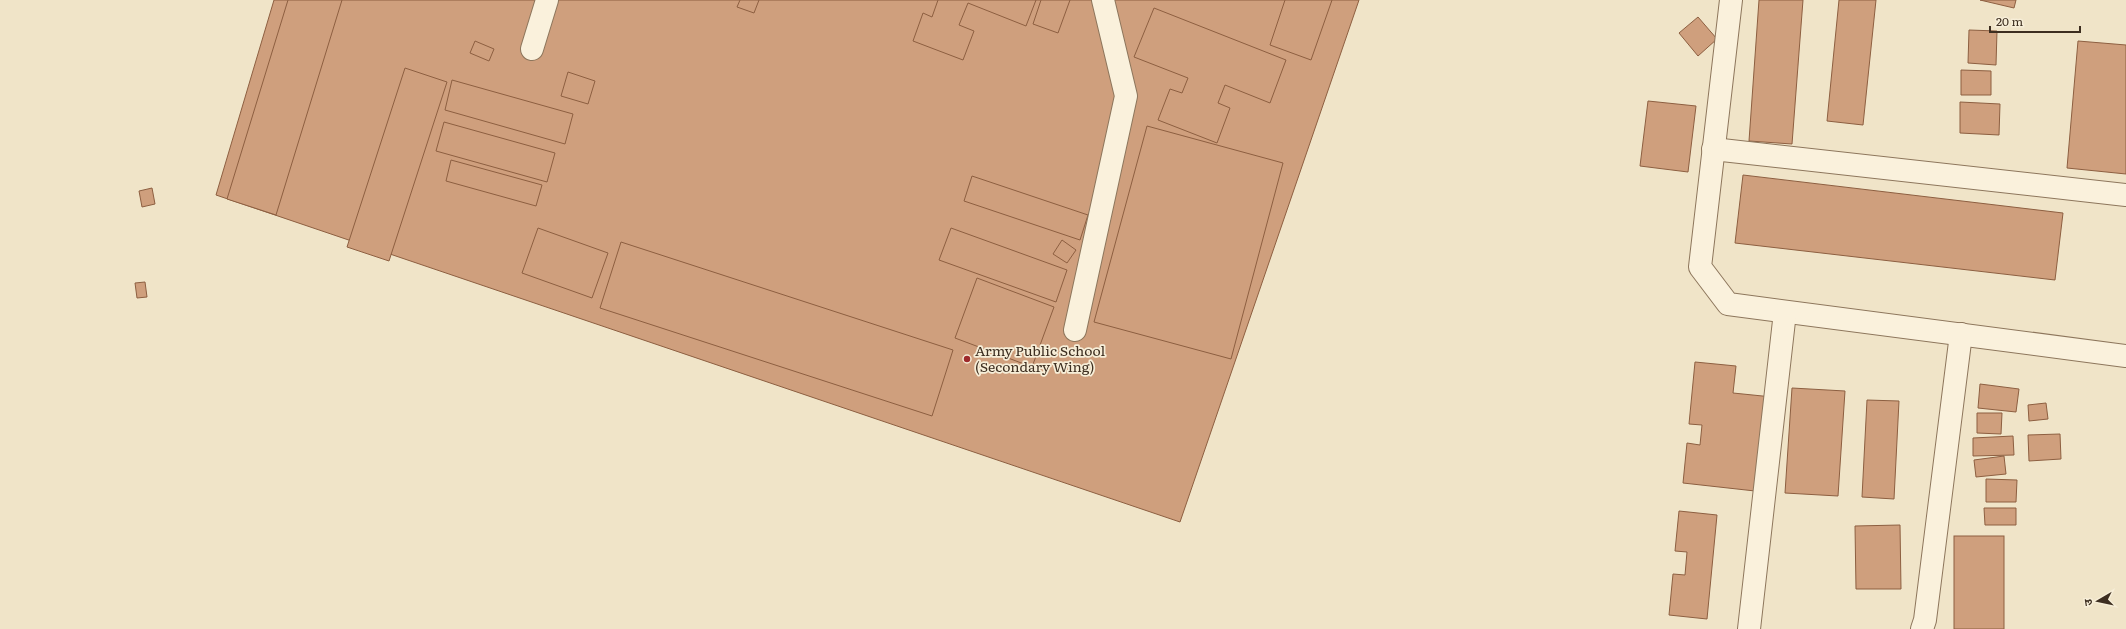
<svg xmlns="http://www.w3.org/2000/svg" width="2126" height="629" font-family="Literata,'Noto Sans Devanagari',serif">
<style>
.building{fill:#cf9f7d;stroke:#8d5f41}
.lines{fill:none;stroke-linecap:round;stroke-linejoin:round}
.minor-casing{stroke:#8d765c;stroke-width:24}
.minor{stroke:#faf1dc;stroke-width:22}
.poi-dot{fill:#9e2a2b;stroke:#f7eed8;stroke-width:1.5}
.labels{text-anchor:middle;stroke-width:3.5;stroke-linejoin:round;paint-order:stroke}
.poi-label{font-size:14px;fill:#3d2e20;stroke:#f7eed8;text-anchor:start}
</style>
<rect width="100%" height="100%" fill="#f0e4c8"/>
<g class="building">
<path d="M274 0H1359L1180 522 216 195Z"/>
<path d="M288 0H342L276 215 227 199Z"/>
<path d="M740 0H759L754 13 737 7Z"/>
<path d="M938 0H1036L1026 26 968 3 959 25 974 31 963 60 913 41 923 13 932 17Z"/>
<path d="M1041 0H1070L1058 33 1033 24Z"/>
<path d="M1285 0H1332L1311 60 1270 45Z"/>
<path d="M1759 0H1803L1792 144 1749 141Z"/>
<path d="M1839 0H1876L1863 125 1827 121Z"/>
<path d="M1980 0H2016L2014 8Z"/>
<path d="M1154 8 1286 60 1270 103 1225 85 1218 103 1230 108 1217 143 1158 120 1170 89 1182 93 1188 78 1134 57Z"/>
<path d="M1698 17 1717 39 1698 56 1679 33Z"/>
<path d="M1969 30 1997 31 1996 65 1968 63Z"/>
<path d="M475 41 494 49 489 61 470 53Z"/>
<path d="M2078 41 2126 45V174L2067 168Z"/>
<path d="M405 68 447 82 389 261 347 247Z"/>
<path d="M1961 70 1991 71V95H1961Z"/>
<path d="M568 72 595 81 588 104 561 96Z"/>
<path d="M452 80 573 114 565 144 445 110Z"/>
<path d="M1648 101 1696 106 1688 172 1640 166Z"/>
<path d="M1960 102 2000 104 1999 135 1960 133Z"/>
<path d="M444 122 555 153 547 182 436 151Z"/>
<path d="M1147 126 1283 163 1231 359 1094 322Z"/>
<path d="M451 160 542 185 536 206 446 181Z"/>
<path d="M1743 175 2063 213 2055 280 1735 243Z"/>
<path d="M972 176 1088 215 1080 240 964 201Z"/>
<path d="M152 188 155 204 142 207 139 191Z"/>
<path d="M538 228 608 253 592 298 522 273Z"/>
<path d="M951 228 1067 270 1056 302 939 260Z"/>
<path d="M1062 240 1076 250 1067 263 1053 254Z"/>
<path d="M621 242 953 350 932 416 600 308Z"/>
<path d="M977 278 1054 307 1032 367 955 338Z"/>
<path d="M145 282 147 297 137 298 135 283Z"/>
<path d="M1695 362 1736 366 1733 393 1782 398 1755 491 1683 483 1687 443 1700 445 1702 425 1689 424Z"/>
<path d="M1980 384 2019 389 2016 412 1978 408Z"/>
<path d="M1792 388 1845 391 1838 496 1785 493Z"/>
<path d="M1867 400 1899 401 1894 499 1862 497Z"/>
<path d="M2046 403 2048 419 2029 421 2028 405Z"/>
<path d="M1977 413H2002L2001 434 1977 433Z"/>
<path d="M2060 434 2061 459 2029 461 2028 435Z"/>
<path d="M2013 436 2014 455 1973 456V438Z"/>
<path d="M2004 456 2006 474 1976 477 1974 460Z"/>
<path d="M1986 479 2017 480 2016 502H1986Z"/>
<path d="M1984 508H2016V525H1985Z"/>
<path d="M1679 511 1717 515 1707 619 1669 615 1673 574 1685 575 1687 552 1675 551Z"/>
<path d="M1900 525 1901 589H1856L1855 526Z"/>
<rect x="1954" y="536" width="50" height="93"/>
</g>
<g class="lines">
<g class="minor-casing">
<g id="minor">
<path d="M1731 0 1700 267 1728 304 2126 356"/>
<path d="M532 49 547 0"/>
<path d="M1713 149 2126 195"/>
<path d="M1075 330 1126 96 1103 0"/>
<path d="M1749 629 1785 312"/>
<path d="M1922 629 1925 620 1961 334"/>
</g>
</g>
<use href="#minor" class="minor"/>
</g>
<circle class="poi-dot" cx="967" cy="359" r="4"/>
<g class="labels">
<g class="poi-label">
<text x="975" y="356">Army Public School<tspan x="975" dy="16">(Secondary Wing)</tspan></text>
</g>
</g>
<g transform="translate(2098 601) rotate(261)" stroke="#f7eed8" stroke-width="3" paint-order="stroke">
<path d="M0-3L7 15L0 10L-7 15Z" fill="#3d2e20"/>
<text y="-6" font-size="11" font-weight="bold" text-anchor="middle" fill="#3d2e20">उ</text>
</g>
<path d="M1990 26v6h90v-6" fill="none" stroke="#3d2e20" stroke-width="2"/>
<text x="1996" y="26" font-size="12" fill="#3d2e20" stroke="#f7eed8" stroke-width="3" paint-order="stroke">20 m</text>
</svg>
